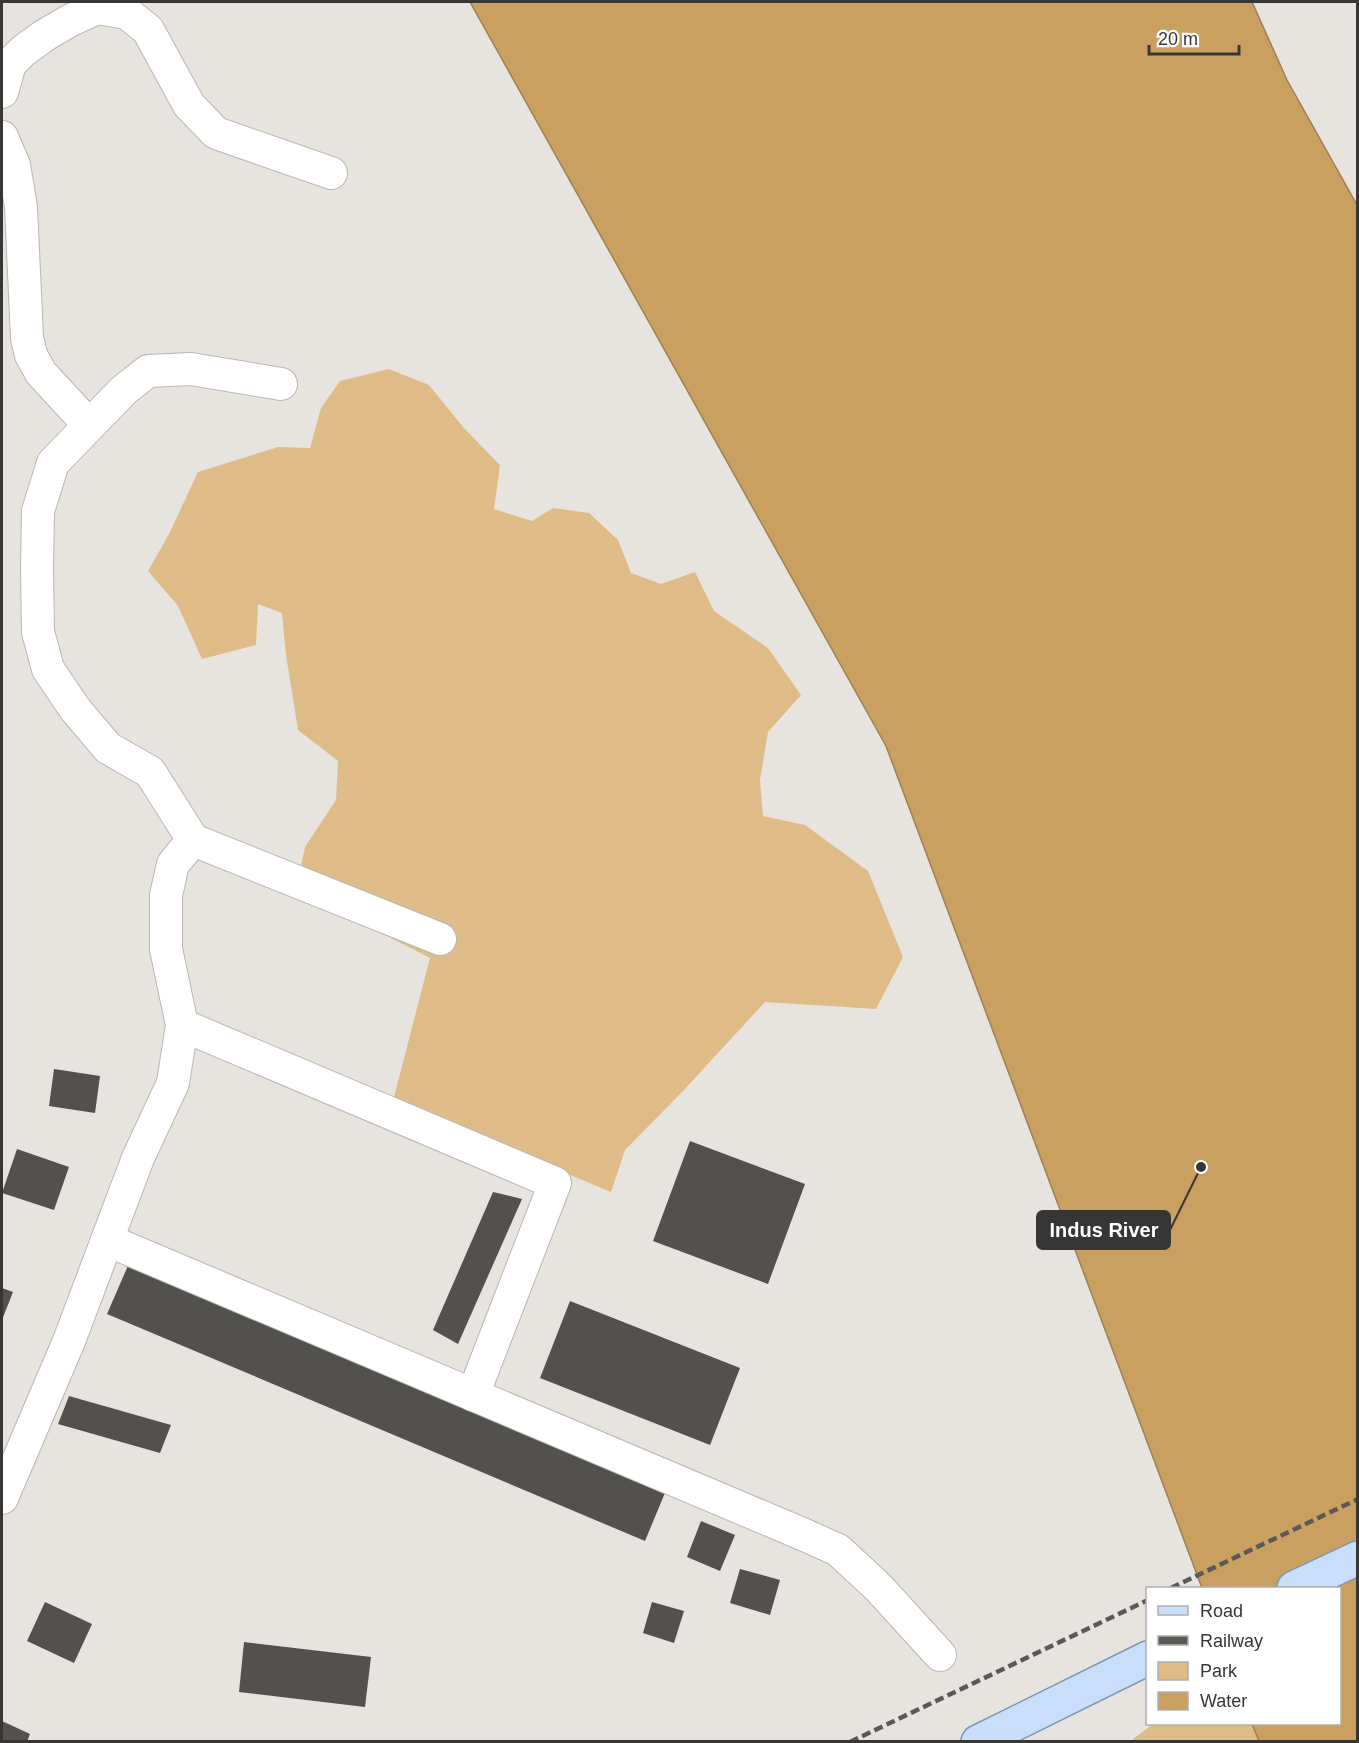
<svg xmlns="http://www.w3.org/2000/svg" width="1359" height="1743" font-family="Helvetica,sans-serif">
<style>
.green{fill:#dfbc87}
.water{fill:#caa060;stroke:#9e8053;stroke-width:1.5}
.building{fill:#53514d}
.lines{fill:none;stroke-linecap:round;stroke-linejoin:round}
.minor-casing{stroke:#bab7b2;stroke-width:34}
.major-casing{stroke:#7e95b4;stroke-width:36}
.minor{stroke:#fff;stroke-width:32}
.major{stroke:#c9defb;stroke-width:33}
.rail{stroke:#5a5956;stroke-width:4.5;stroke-dasharray:9 4.5;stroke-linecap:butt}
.leader{fill:none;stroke:#373634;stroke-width:2}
.callout-dot{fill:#373634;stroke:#fff;stroke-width:2}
.callout{fill:#373634;stroke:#373634;stroke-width:2}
.callout-label{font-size:20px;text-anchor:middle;font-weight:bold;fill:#fff}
</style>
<rect width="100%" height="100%" fill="#e7e3df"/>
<g class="green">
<path d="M389 369 429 385 463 427 500 465 494 509 532 521 553 508 589 513 618 540 631 573 661 584 695 572 714 611 768 648 801 695 768 732 760 780 763 816 805 825 868 871 903 957 876 1009 765 1002 683 1091 625 1150 611 1192 393 1101 430 958 296 889 305 847 336 800 338 761 298 730 286 655 282 613 258 604 256 645 202 659 178 606 148 571 169 534 198 472 278 447 310 448 321 408 340 381Z"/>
<path d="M1153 1724H1273L1274 1742H1129Z"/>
</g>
<path class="water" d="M470 2H1252L1287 80 1357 205V1741H1259L1252 1724H1340V1588H1202L886 746Z"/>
<g class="building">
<path d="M54 1069 100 1076 95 1113 49 1106Z"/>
<path d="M690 1141 805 1184 768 1284 653 1241Z"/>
<path d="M17 1149 69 1167 54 1210 2 1193Z"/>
<path d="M493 1192 522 1199 458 1344 433 1330Z"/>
<path d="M130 1261 667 1488 645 1541 107 1314Z"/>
<path d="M2 1288 13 1292 2 1320Z"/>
<path d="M570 1301 740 1368 710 1445 540 1378Z"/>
<path d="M69 1396 171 1425 160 1453 58 1424Z"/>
<path d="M701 1521 735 1535 720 1571 687 1557Z"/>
<path d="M740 1569 780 1580 770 1615 730 1603Z"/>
<path d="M45 1602 92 1624 74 1663 27 1641Z"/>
<path d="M652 1602 684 1611 674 1643 643 1633Z"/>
<path d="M244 1642 371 1657 365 1707 239 1692Z"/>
<path d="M2 1721 30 1734 27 1742H2Z"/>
</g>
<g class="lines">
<g class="minor-casing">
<g id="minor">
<path d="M2 92 10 64 23 51 45 35 71 20 97 8 127 13 148 30 189 105 216 133 331 173"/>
<path d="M2 137 14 165 21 207 27 338 31 355 41 373 89 425"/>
<path d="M193 840 440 939"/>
<path d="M182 1025 555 1183 473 1395"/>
<path d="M107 1240 807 1536 838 1550 878 1587 940 1655"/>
<path d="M2 1498 69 1341 138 1158 173 1083 182 1025 166 949V895L173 864 193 840 150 772 108 748 75 709 48 669 38 632 37 568 38 511 53 463 124 390 148 371 191 369 281 384"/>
</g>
</g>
<g class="major-casing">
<g id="major">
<path d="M1294 1588 1358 1558"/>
<path d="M978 1742 1148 1658"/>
</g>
</g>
<use href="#minor" class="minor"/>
<use href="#major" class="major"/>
<g class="rail">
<path d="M1171 1588 1358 1499"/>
<path d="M850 1742 1148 1600"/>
</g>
</g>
<path class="leader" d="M1201 1167L1170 1230"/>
<circle class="callout-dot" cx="1201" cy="1167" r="6"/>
<rect class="callout" x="1037" y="1211" width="133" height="38" rx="6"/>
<g class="callout-label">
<text x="1104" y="1237">Indus River</text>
</g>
<rect width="1359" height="1743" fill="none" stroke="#373634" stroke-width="6"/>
<rect x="1146" y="1587" width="195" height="138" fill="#ffffff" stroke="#afafae" stroke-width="1.5"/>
<rect x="1158" y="1606" width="30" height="9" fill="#c9defb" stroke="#afafae" stroke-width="1.5"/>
<text x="1200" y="1617" font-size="18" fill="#373634">Road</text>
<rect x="1158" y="1636" width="30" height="9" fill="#5a5956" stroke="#afafae" stroke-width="1.5"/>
<text x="1200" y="1647" font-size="18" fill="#373634">Railway</text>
<rect x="1158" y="1662" width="30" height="18" fill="#dfbc87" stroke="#afafae" stroke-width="1.5"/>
<text x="1200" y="1677" font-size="18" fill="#373634">Park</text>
<rect x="1158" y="1692" width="30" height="18" fill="#caa060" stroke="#afafae" stroke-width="1.5"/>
<text x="1200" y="1707" font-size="18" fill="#373634">Water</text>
<path d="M1149 45v9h90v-9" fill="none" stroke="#373634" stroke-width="3"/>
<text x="1158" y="45" font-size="18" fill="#373634" stroke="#ffffff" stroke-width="4.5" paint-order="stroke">20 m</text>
</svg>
